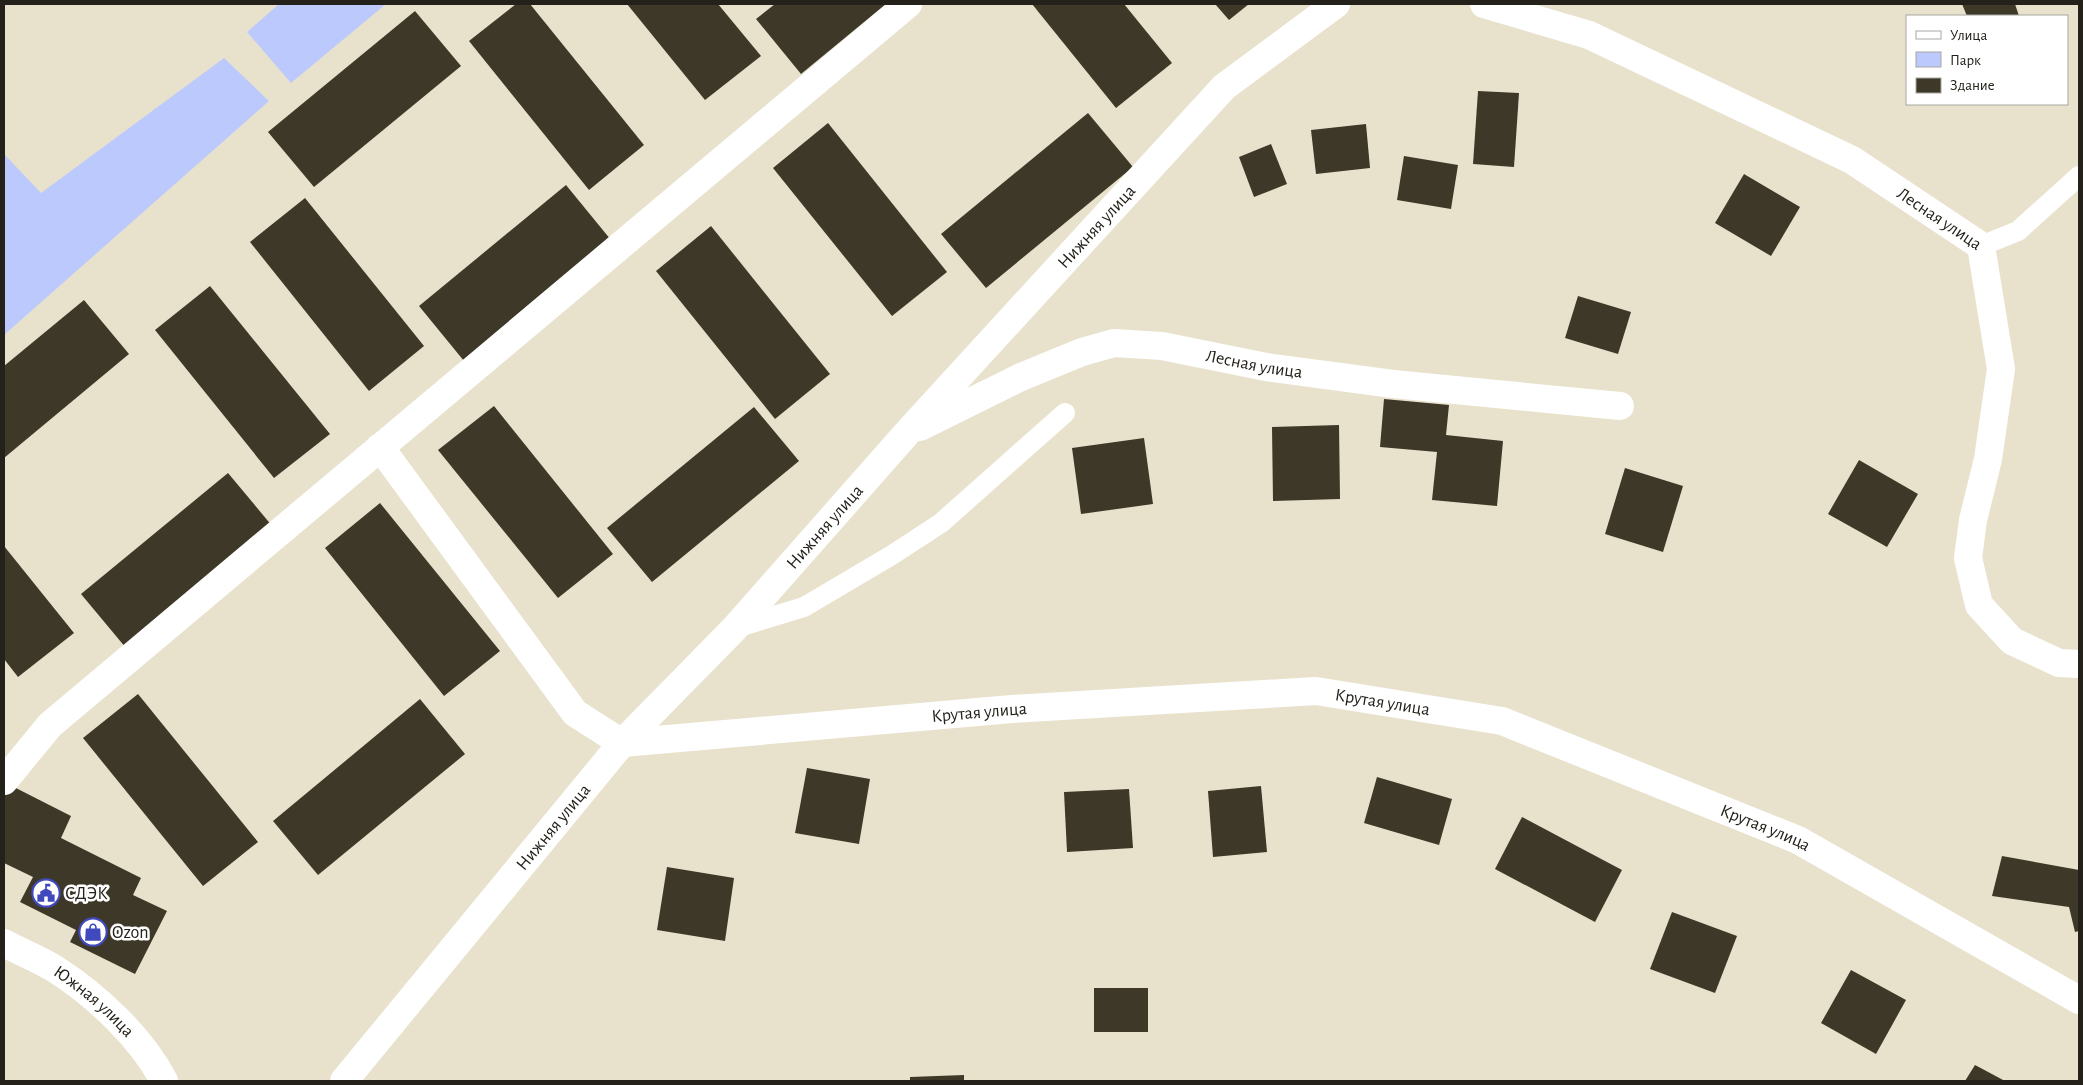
<svg xmlns="http://www.w3.org/2000/svg" width="2083" height="1085" font-family="'Alegreya Sans',sans-serif">
<style>
.green{fill:#bcc9fc}
.building{fill:#3d3827}
.lines{fill:none;stroke-linecap:round;stroke-linejoin:round}
.lane{stroke:#fff;stroke-width:20}
.street{stroke:#fff;stroke-width:28}
.secondary{stroke:#fff;stroke-width:28}
.labels{text-anchor:middle;stroke-width:5;stroke-linejoin:round;paint-order:stroke}
.street-label{font-size:18px;fill:#232119;stroke:#fff}
.poi-label{font-size:18px;fill:#232119;stroke:#fff;text-anchor:start}
</style>
<rect width="100%" height="100%" fill="#e8e2cd"/>
<g class="green">
<path d="M279 4H386L291 83 247 32Z"/>
<path d="M224 58 269 101 4 335V154L41 193Z"/>
</g>
<g class="building">
<path d="M516 4H530L644 145 589 190 469 41Z"/>
<path d="M627 4H718L761 56 705 100Z"/>
<path d="M775 4H886L801 74 756 19Z"/>
<path d="M1032 4H1124L1172 63 1116 108Z"/>
<path d="M1215 4H1249L1229 20Z"/>
<path d="M1962 4H2015L2019 16H1967Z"/>
<path d="M415 11 461 66 314 187 268 132Z"/>
<path d="M1478 91 1519 93 1514 167 1473 164Z"/>
<path d="M1088 113 1133 167 986 288 941 234Z"/>
<path d="M828 123 947 272 892 316 773 168Z"/>
<path d="M1366 124 1370 168 1316 174 1311 130Z"/>
<path d="M1271 144 1287 184 1254 197 1239 157Z"/>
<path d="M1404 156 1458 165 1451 209 1397 200Z"/>
<path d="M1744 174 1800 207 1771 256 1715 223Z"/>
<path d="M566 185 611 240 464 361 419 306Z"/>
<path d="M305 198 424 346 369 391 250 242Z"/>
<path d="M711 226 830 374 775 419 656 271Z"/>
<path d="M210 286 330 434 274 478 155 330Z"/>
<path d="M1578 296 1631 312 1618 354 1565 338Z"/>
<path d="M84 300 129 354 4 458V366Z"/>
<path d="M1384 399 1449 405 1446 435 1503 441 1497 506 1432 500 1437 452 1380 447Z"/>
<path d="M494 406 613 554 558 598 438 450Z"/>
<path d="M754 407 799 461 652 582 607 528Z"/>
<path d="M1339 425 1340 499 1273 501 1272 427Z"/>
<path d="M1144 438 1153 504 1081 514 1072 448Z"/>
<path d="M1859 460 1918 494 1887 547 1828 514Z"/>
<path d="M1625 468 1683 486 1663 552 1605 534Z"/>
<path d="M228 473 273 527 126 648 81 594Z"/>
<path d="M380 503 500 651 444 696 325 548Z"/>
<path d="M4 546 74 633 18 677 4 659Z"/>
<path d="M138 694 258 842 203 886 83 738Z"/>
<path d="M420 699 465 754 318 875 273 821Z"/>
<path d="M807 768 870 779 859 844 795 833Z"/>
<path d="M1377 777 1452 799 1439 845 1364 823Z"/>
<path d="M8 784 71 816 61 838 141 878 133 895 167 911 135 974 70 942 76 930 20 902 33 877 4 863V793Z"/>
<path d="M1261 786 1267 852 1213 857 1208 791Z"/>
<path d="M1129 789 1133 848 1067 852 1064 792Z"/>
<path d="M1522 817 1622 870 1595 922 1495 869Z"/>
<path d="M2002 856 2079 870V931L2075 932 2069 907 1992 896Z"/>
<path d="M667 867 734 878 725 941 657 930Z"/>
<path d="M1672 912 1737 936 1715 993 1650 969Z"/>
<path d="M1851 970 1906 1000 1876 1054 1821 1023Z"/>
<rect x="1094" y="988" width="54" height="44"/>
<path d="M1975 1065 2005 1081H1965Z"/>
<path d="M964 1075V1081H910V1077Z"/>
</g>
<g class="lines">
<g class="lane">
<path d="M1981 246 2018 231 2079 176"/>
<path d="M735 628 804 607 892 555 941 523 1065 413"/>
</g>
<g class="street">
<path id="s1" d="M1484 4 1589 35 1852 160 1981 246 2001 369 1988 459 1973 520 1968 558 1979 605 2012 641 2059 663 2079 664"/>
<path id="s2" d="M920 427 1021 377 1082 352 1114 343 1162 346 1266 367 1393 384 1620 406"/>
<path id="s3" d="M380 447 575 713 622 743 1012 709 1316 691 1502 721 1798 840 2079 1000"/>
<path d="M4 781 50 725 908 4"/>
<path id="s4" d="M344 1081 622 743 735 628 907 433 1224 87 1336 4"/>
</g>
<path class="secondary" id="s5" d="M4 943C21 952 39 959 55 969 96 995 142 1038 164 1081"/>
</g>
<defs>
<g id="civic-ring" transform="scale(1.4375)"><circle r="9.5" fill="#fff" stroke="#4149be" stroke-width="1.5"/><path d="M-.6-6.5H3V-4.5H.6V-3L4-1V1h2V6H-6V1h2V-1L-.6-3ZM-1.2 2.5V6h2.4V2.5Z" fill="#4149be"/></g>
<g id="shop-ring" transform="scale(1.4375)"><circle r="9.5" fill="#fff" stroke="#4149be" stroke-width="1.5"/><path d="M-5-2.5h2.3a2.7 3.5 0 0 1 5.4 0H5L5.5 6h-11ZM-1.5-2.5h3a1.5 2.3 0 0 0-3 0Z" fill="#4149be"/></g>
</defs>
<g fill-rule="evenodd">
<use href="#civic-ring" x="46" y="893"/>
<use href="#shop-ring" x="93" y="932"/>
</g>
<g class="labels">
<g class="street-label">
<text dy="6" stroke="none"><textPath href="#s1" startOffset="506">Лесная улица</textPath></text>
<text dy="6" stroke="none"><textPath href="#s4" startOffset="1139">Нижняя улица</textPath></text>
<text dy="6" stroke="none"><textPath href="#s2" startOffset="354">Лесная улица</textPath></text>
<text dy="6" stroke="none"><textPath href="#s4" startOffset="734">Нижняя улица</textPath></text>
<text dy="6" stroke="none"><textPath href="#s3" startOffset="1149">Крутая улица</textPath></text>
<text dy="6" stroke="none"><textPath href="#s3" startOffset="744">Крутая улица</textPath></text>
<text dy="6" stroke="none"><textPath href="#s4" startOffset="329">Нижняя улица</textPath></text>
<text dy="6" stroke="none"><textPath href="#s3" startOffset="1554">Крутая улица</textPath></text>
<text dy="6" stroke="none"><textPath href="#s5" startOffset="108">Южная улица</textPath></text>
</g>
<g class="poi-label">
<text x="65" y="899">СДЭК</text>
<text x="112" y="938">Ozon</text>
</g>
</g>
<rect width="2083" height="1085" fill="none" stroke="#232119" stroke-width="10"/>
<rect x="1906" y="15" width="162" height="90" fill="#ffffff" stroke="#a7a6a3"/>
<rect x="1916" y="31" width="25" height="8" fill="#ffffff" stroke="#a7a6a3"/>
<text x="1950" y="40" font-size="15" fill="#232119">Улица</text>
<rect x="1916" y="52" width="25" height="15" fill="#bcc9fc" stroke="#a7a6a3"/>
<text x="1950" y="65" font-size="15" fill="#232119">Парк</text>
<rect x="1916" y="78" width="25" height="15" fill="#3d3827" stroke="#a7a6a3"/>
<text x="1950" y="90" font-size="15" fill="#232119">Здание</text>
</svg>
